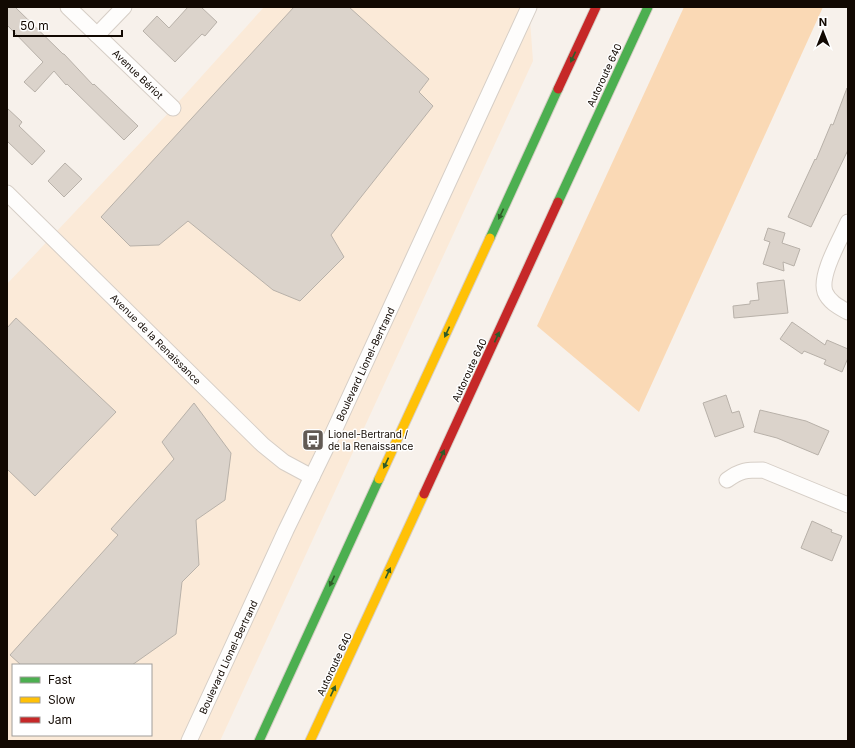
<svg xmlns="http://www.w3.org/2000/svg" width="855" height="748" font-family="Inter,sans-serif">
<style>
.built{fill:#fbead8;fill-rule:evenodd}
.green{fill:#fad9b5}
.building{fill:#dbd3cb;stroke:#b8b1a9}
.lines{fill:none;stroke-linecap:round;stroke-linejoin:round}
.street-casing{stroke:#d6cec6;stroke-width:17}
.fast-casing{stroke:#d6cec6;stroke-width:11}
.slow-casing{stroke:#d6cec6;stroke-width:11}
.jam-casing{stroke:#d6cec6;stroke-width:11}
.street{stroke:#fefdfc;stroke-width:15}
.fast{stroke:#4caf50;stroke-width:9}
.slow{stroke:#ffc107;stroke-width:9}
.jam{stroke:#c62828;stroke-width:9}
.oneway{fill:#2f5c29}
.labels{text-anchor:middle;stroke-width:3;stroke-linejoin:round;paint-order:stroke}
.street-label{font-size:10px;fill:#120902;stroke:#fff}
.poi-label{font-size:10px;fill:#120902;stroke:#fff;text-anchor:start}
</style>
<rect width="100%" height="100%" fill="#f7f1eb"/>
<path class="built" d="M264 7H529L533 61 220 741H7V284L173 108ZM13 665H151V735H13Z"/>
<path class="green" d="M684 7H823L639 412 537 326Z"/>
<g class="building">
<path d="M7 7H15L63 54H64L93 85 94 84 138 126 124 140 67 84 66 85 54 71 35 92 24 82 43 62 7 25Z"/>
<path d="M188 7H201L217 22 205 36 202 34 175 62 143 31 157 16 169 28Z"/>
<path d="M294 7H349L429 79 419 92 433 106 331 235 344 257 300 301 273 290 188 221 159 245 130 246 101 217Z"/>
<path d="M847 88 848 150 811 227 788 217 815 159 816 160 831 124 833 125Z"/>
<path d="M7 108 22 122 19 126 45 151 32 165 7 141Z"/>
<path d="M65 163 82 179 64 197 48 181Z"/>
<path d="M768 228 785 233 782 243 800 249 794 266 783 262 784 271 763 264 770 242 764 240Z"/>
<path d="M784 280 788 313 734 318 733 306 750 304V301L759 300 757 283Z"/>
<path d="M16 318 116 412 35 496 7 469V328Z"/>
<path d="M792 322 825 345 827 340 848 349V358L842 372 824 364 826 360 804 351 802 354 780 339Z"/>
<path d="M726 395 732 413 739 411 744 427 715 437 703 403Z"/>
<path d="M194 403 231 453 225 500 196 520 199 565 182 582 176 634 132 665H21L10 655 118 535 111 529 174 459 162 442Z"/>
<path d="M760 410 806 421 829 431 818 455 777 438 754 432Z"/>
<path d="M812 521 832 530 831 532 842 536 832 561 801 548Z"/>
</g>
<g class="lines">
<g class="street-casing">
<g id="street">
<path d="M68 7 173 108"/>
<path d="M97 35 124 7"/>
<path d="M7 193 263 445 284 462 312 477"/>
<path d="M848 222C841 238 819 275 825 292 829 302 839 307 848 312"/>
<path d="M727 480C741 470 746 470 763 470L848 505"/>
<path d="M189 741 286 530 327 446 529 7"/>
</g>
</g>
<g class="fast-casing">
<g id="fast">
<path d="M558 202 648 7"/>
<path d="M490 238 558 89"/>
<path d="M259 741 379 479"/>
</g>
</g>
<g class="slow-casing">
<g id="slow">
<path d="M379 479 490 238"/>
<path d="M310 741 424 494"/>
</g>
</g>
<g class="jam-casing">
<g id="jam">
<path d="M558 89 596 7"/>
<path d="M424 494 558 202"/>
</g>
</g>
<use href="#street" class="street"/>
<use href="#fast" class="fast"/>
<use href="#slow" class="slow"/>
<use href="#jam" class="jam"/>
</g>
<defs><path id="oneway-solid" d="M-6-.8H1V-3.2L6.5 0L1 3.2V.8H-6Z"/></defs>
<g class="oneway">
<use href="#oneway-solid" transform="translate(573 57) rotate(115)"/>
<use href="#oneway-solid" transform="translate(501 214) rotate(115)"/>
<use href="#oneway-solid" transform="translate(447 332) rotate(115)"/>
<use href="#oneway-solid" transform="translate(497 337) rotate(-65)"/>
<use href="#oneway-solid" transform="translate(442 455) rotate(-65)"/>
<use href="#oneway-solid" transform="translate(386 463) rotate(115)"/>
<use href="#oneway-solid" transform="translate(388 573) rotate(-65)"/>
<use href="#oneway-solid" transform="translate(332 581) rotate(115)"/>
<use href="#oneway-solid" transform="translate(333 691) rotate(-65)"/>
</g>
<defs>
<g id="bus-square" transform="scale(1.15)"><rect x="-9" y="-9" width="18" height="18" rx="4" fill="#625a54" stroke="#fff"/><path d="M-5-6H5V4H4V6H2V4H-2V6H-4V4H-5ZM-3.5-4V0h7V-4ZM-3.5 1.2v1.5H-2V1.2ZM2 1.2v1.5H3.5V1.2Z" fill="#fff"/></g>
</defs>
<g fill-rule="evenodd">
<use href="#bus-square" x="313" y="440"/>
</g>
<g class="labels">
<g class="street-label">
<text transform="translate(138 74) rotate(44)" y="4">Avenue Bériot</text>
<text transform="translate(604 75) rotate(-65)" y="4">Autoroute 640</text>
<text transform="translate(156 339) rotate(45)" y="4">Avenue de la Renaissance</text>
<text transform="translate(365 364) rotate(-65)" y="4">Boulevard Lionel-Bertrand</text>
<text transform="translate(469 370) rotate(-65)" y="4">Autoroute 640</text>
<text transform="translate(228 657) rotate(-65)" y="4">Boulevard Lionel-Bertrand</text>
<text transform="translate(334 664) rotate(-65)" y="4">Autoroute 640</text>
</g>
<g class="poi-label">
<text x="328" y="438">Lionel-Bertrand /<tspan x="328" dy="12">de la Renaissance</tspan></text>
</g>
</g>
<rect width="855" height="748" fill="none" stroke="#120902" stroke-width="16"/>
<rect x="12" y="664" width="140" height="72" fill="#ffffff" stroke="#a09d9a"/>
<rect x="20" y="677" width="20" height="6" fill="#4caf50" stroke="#a09d9a"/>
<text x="48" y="684" font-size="12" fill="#120902">Fast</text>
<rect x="20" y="697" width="20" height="6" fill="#ffc107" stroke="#a09d9a"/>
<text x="48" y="704" font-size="12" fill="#120902">Slow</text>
<rect x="20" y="717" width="20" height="6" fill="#c62828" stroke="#a09d9a"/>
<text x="48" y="724" font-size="12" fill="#120902">Jam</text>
<g transform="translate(823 32)" stroke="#ffffff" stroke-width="3" paint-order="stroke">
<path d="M0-3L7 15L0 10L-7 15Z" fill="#120902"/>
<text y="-6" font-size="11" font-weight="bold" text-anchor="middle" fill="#120902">N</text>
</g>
<path d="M14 30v6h108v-6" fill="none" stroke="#120902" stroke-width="2"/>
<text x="20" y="30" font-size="12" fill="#120902" stroke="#ffffff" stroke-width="3" paint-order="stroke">50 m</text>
</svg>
